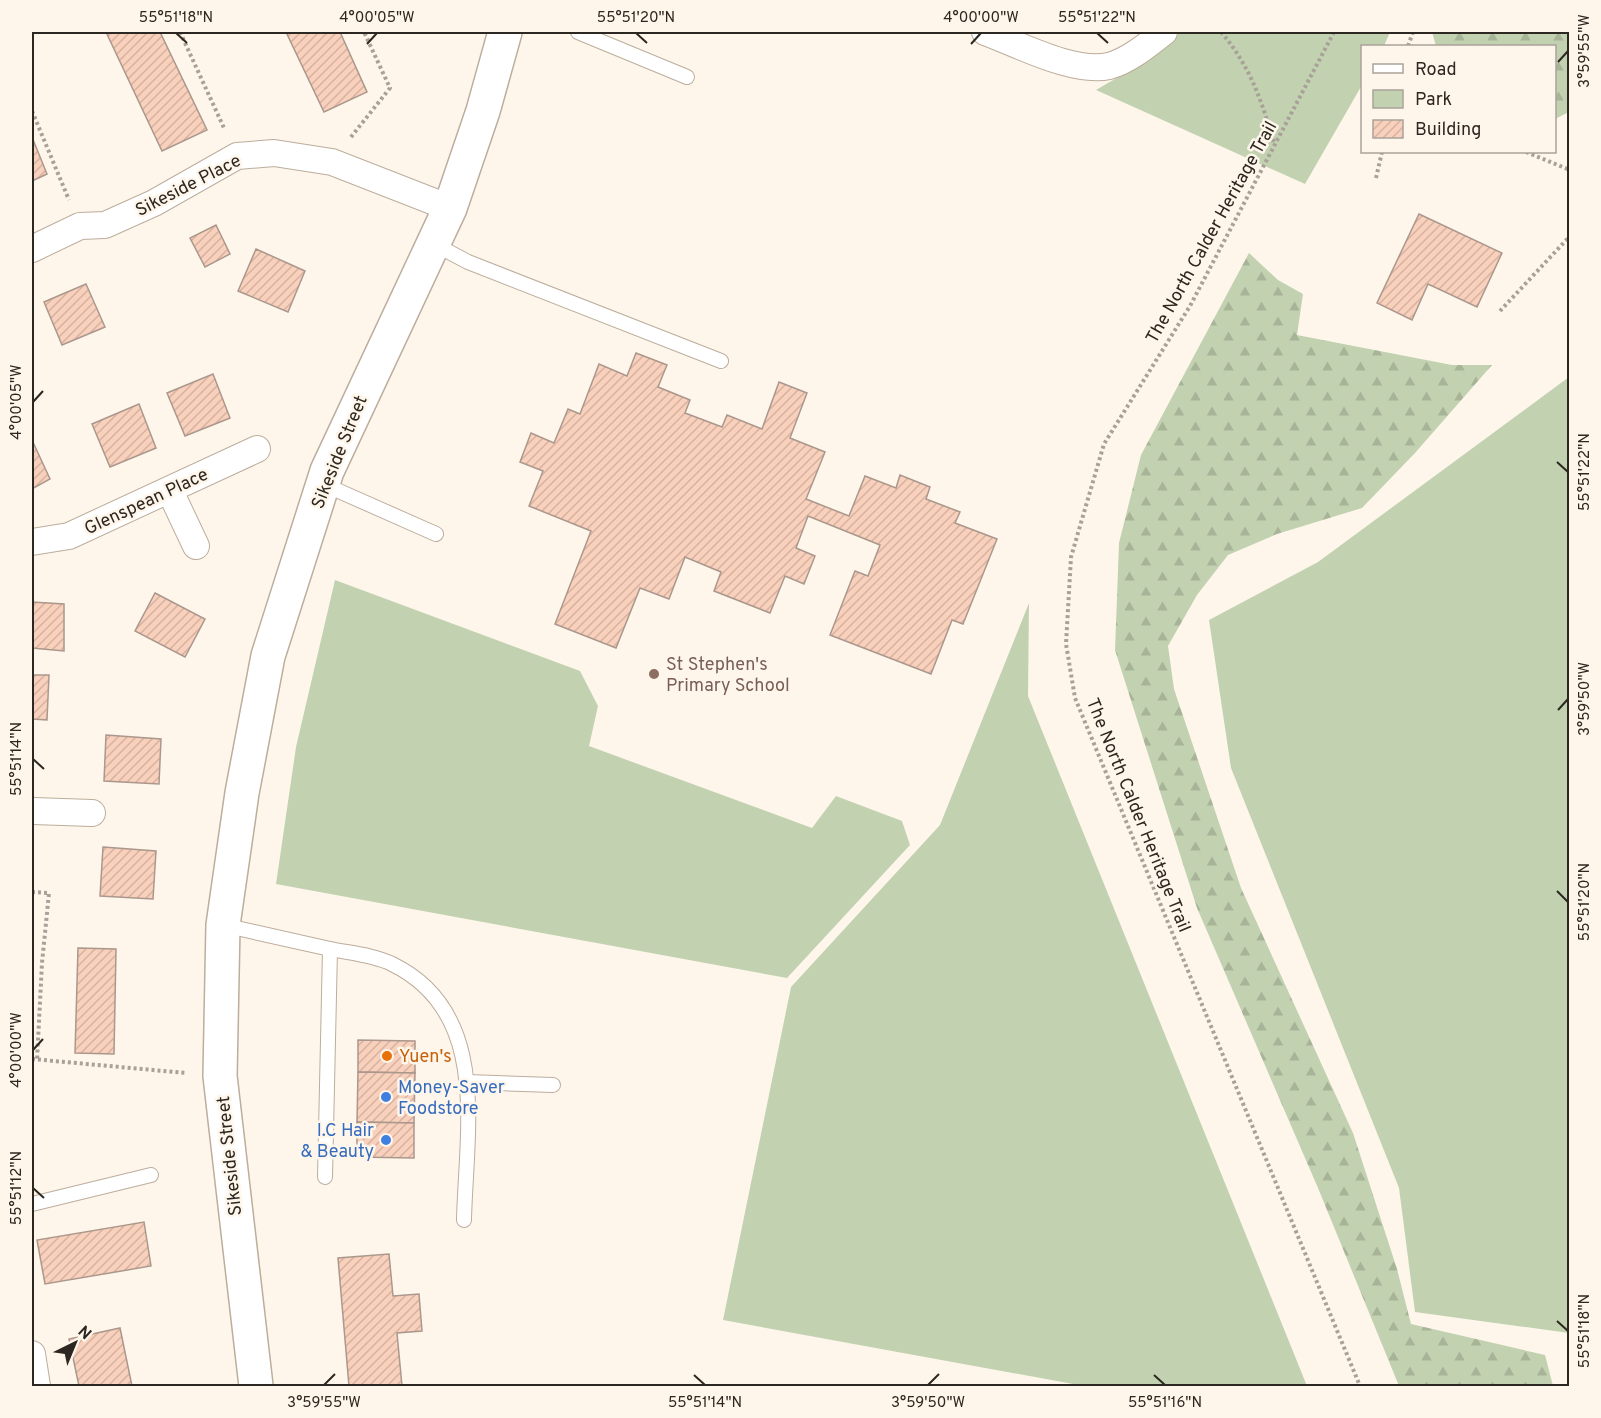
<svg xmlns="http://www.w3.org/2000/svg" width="1601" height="1418" font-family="Overpass,sans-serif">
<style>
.green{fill:#c2d2b0}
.forest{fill:url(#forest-firs)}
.building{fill:url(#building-hatch);stroke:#ab978c;stroke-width:1.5}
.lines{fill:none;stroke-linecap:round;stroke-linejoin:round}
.lane-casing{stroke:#bcad9c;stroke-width:16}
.street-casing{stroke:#bcad9c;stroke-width:28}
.secondary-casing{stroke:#bcad9c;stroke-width:36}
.path{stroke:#a8a198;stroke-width:4;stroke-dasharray:3 3;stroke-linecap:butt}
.lane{stroke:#fff;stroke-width:14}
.street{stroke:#fff;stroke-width:26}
.secondary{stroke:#fff;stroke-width:33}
.ticks{fill:none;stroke:#2c2720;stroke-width:2}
.education-dot{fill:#8d6e63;stroke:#fff6eb;stroke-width:2}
.food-dot{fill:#e8710a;stroke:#fff6eb;stroke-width:2}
.shop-dot{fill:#3f7fe0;stroke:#fff6eb;stroke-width:2}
.labels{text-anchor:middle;stroke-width:5;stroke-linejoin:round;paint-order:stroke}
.street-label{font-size:18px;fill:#2c2720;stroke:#fff6eb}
.education-label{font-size:18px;fill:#785e54;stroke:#fff6eb;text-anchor:start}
.food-label{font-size:18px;fill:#c56008;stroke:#fff6eb;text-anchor:start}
.shop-label{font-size:18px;fill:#366cbe;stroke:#fff6eb;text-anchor:start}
.neatline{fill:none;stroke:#2c2720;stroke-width:2}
.ticks-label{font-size:15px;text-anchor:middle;fill:#2c2720}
</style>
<defs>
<pattern id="forest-firs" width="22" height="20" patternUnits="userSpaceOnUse" patternTransform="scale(1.5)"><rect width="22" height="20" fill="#c2d2b0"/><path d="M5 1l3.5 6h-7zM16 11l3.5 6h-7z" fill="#a7b497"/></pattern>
<pattern id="building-hatch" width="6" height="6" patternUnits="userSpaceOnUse" patternTransform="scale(1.5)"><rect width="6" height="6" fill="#f8d0bb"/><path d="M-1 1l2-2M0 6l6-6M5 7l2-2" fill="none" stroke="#d5b3a0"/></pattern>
</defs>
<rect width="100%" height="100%" fill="#fff6eb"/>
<g class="green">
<path d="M1176 32H1390L1384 46H1362V85L1305 184 1096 90 1156 55Z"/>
<path d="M1569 377V1333L1415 1312 1399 1188 1231 768 1209 620 1318 562Z"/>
<path d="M335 580 580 671 598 706 589 746 812 828 836 796 902 821 910 845 787 978 276 884 296 747Z"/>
<path d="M1029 603 1028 696 1307 1386H1084L723 1320 791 987 940 825Z"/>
</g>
<g class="forest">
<path d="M1432 32H1569V112L1555 119 1554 46H1436Z"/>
<path d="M1249 253 1278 280 1303 294 1297 335 1452 365H1492L1415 453 1362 508 1277 534 1228 555 1197 595 1168 646 1174 689 1241 888 1353 1133 1397 1269 1411 1324 1545 1355 1553 1386H1399L1318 1188 1197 908 1115 650 1119 543 1141 455Z"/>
</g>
<g class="building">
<path d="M106 32H160L207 130 162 151Z"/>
<path d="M286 32H340L367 92 324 112Z"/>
<path d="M32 137 47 174 32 181Z"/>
<path d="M1419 214 1502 253 1477 307 1428 284 1412 320 1377 303Z"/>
<path d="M216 225 230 254 205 267 190 238Z"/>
<path d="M256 249 305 271 288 312 238 291Z"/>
<path d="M86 284 105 327 62 345 44 302Z"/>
<path d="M636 353 667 365 658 387 690 400 685 413 722 427 727 415 762 429 779 382 807 393 790 438 825 452 806 499 849 516 865 476 896 488 900 475 930 487 926 499 960 512 955 523 997 539 963 624 952 620 931 674 830 635 855 571 868 576 880 545 808 516 796 548 815 556 804 584 785 576 770 613 714 591 721 572 685 557 669 599 640 588 616 648 555 624 591 531 529 506 543 471 520 462 531 433 554 443 568 409 580 414 599 364 627 376Z"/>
<path d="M213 374 230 418 185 436 167 393Z"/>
<path d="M139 404 156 448 110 467 92 424Z"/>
<path d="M32 440 50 479 32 489Z"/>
<path d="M155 593 205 619 185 657 135 631Z"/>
<path d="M32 602 64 604V651L32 648Z"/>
<path d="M32 675H49L47 720 32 719Z"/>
<path d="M106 735 161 739 159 784 104 781Z"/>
<path d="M103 847 156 851 153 899 100 896Z"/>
<path d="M78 948 116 949 114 1054 75 1053Z"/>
<path d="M358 1040 415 1041V1073L358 1072Z"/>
<path d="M358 1072 415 1073 414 1123 357 1122Z"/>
<path d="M357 1122 414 1123V1158L357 1157Z"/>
<path d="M144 1222 151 1266 45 1284 37 1240Z"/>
<path d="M389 1254 393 1296 419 1294 422 1331 397 1333 402 1386H349L338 1258Z"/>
<path d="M120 1328 132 1386H79L69 1339Z"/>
</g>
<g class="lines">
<g class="lane-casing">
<g id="lane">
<path d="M578 32 687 77"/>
<path d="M434 244 468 262 721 361"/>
<path d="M323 484 436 534"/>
<path d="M223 925 330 949 325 1177"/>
<path d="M330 949C349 953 374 955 392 964 491 1012 466 1130 464 1220"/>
<path d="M467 1082 553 1085"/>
<path d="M32 1204 151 1175"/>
</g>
</g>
<g class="street-casing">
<g id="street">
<path d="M985 32C1018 44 1074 74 1109 66 1128 61 1149 44 1164 32"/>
<path d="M32 249 80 226 105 225 154 203 237 156 274 153 332 162 450 208"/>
<path d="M170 491 196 546"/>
<path d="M32 542 69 536 257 449"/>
<path d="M33 811 92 813"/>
<path d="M32 1354 37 1386"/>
</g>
</g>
<g class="secondary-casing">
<path id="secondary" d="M256 1386 220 1076 223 925 242 793 268 656 327 471 450 208 483 111 505 32"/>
</g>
<g class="path">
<path d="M180 32 224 128"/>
<path d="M1221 32C1250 66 1262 101 1274 144"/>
<path d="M1334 32 1190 306 1104 444 1071 557 1066 644 1075 698 1360 1386"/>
<path d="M1408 46 1413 32"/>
<path d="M32 111 69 200"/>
<path d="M351 137 390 88 364 32"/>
<path d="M1526 152 1570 170"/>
<path d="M1376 178 1382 152"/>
<path d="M1500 311 1570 236"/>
<path d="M32 892 49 893 42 963 37 1060"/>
<path d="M32 1059 186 1073"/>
</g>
<use href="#lane" class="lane"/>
<use href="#street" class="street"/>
<use href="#secondary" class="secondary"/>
</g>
<path class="ticks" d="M176 33 187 43M636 33 647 43M1097 33 1108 43M367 44 377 33M971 44 981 33M1558 62 1568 51M33 402 43 391M1557 462 1568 472M1558 710 1568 699M33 759 44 769M1557 891 1568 902M33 1050 43 1039M33 1188 44 1198M1557 1321 1568 1331M694 1375 705 1385M1154 1375 1165 1385M324 1385 335 1374M928 1385 939 1374"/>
<circle class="education-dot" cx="654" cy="674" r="6"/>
<circle class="food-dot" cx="387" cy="1056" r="6"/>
<g class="shop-dot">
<circle cx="386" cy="1097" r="6"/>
<circle cx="386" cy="1140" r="6"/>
</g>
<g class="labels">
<g class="street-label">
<text transform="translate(188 185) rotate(-27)" y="6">Sikeside Place</text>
<text transform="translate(1211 232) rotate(-61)" y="6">The North Calder Heritage Trail</text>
<text transform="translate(339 452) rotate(-68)" y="6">Sikeside Street</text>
<text transform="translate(146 501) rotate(-25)" y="6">Glenspean Place</text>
<text transform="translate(1139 815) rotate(68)" y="6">The North Calder Heritage Trail</text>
<text transform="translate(229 1156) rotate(-96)" y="6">Sikeside Street</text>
</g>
<g class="education-label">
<text x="666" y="670">St Stephen's<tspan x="666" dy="21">Primary School</tspan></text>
</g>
<g class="food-label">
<text x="399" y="1062">Yuen's</text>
</g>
<g class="shop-label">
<text x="398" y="1093">Money-Saver<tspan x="398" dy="21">Foodstore</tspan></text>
<text x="374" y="1136" text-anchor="end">I.C Hair<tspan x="374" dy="21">&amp; Beauty</tspan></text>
</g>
</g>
<rect width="1601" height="1418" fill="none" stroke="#fff6eb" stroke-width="66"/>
<rect x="1361" y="45" width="195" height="108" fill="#fff6eb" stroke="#aba39a" stroke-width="1.5"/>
<rect x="1373" y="64" width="30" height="9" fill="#ffffff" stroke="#aba39a" stroke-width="1.5"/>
<text x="1415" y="75" font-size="18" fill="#2c2720">Road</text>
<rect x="1373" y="90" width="30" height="18" fill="#c2d2b0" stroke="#aba39a" stroke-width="1.5"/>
<text x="1415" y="105" font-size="18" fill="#2c2720">Park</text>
<rect x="1373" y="120" width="30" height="18" fill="url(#building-hatch)" stroke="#aba39a" stroke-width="1.5"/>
<text x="1415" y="135" font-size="18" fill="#2c2720">Building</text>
<g transform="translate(75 1343) rotate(43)" stroke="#fff6eb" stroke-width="4.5" paint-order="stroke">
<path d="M0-4.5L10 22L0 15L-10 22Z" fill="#2c2720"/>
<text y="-9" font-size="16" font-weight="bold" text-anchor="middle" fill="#2c2720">N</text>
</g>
<rect x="33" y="33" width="1535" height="1352" class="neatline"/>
<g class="ticks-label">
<text x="176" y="22">55°51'18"N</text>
<text x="377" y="22">4°00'05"W</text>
<text x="636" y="22">55°51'20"N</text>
<text x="981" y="22">4°00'00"W</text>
<text x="1097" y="22">55°51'22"N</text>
<text transform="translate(1584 51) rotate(-90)" y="5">3°59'55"W</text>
<text transform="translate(16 402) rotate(-90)" y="5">4°00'05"W</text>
<text transform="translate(1584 472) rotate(-90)" y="5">55°51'22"N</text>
<text transform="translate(1584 699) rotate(-90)" y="5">3°59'50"W</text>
<text transform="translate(16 759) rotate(-90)" y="5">55°51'14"N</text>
<text transform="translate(1584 902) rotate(-90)" y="5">55°51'20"N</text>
<text transform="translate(16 1050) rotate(-90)" y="5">4°00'00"W</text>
<text transform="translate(16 1188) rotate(-90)" y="5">55°51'12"N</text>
<text transform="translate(1584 1331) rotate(-90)" y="5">55°51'18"N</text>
<text x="324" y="1407">3°59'55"W</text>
<text x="705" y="1407">55°51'14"N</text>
<text x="928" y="1407">3°59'50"W</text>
<text x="1165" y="1407">55°51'16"N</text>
</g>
</svg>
